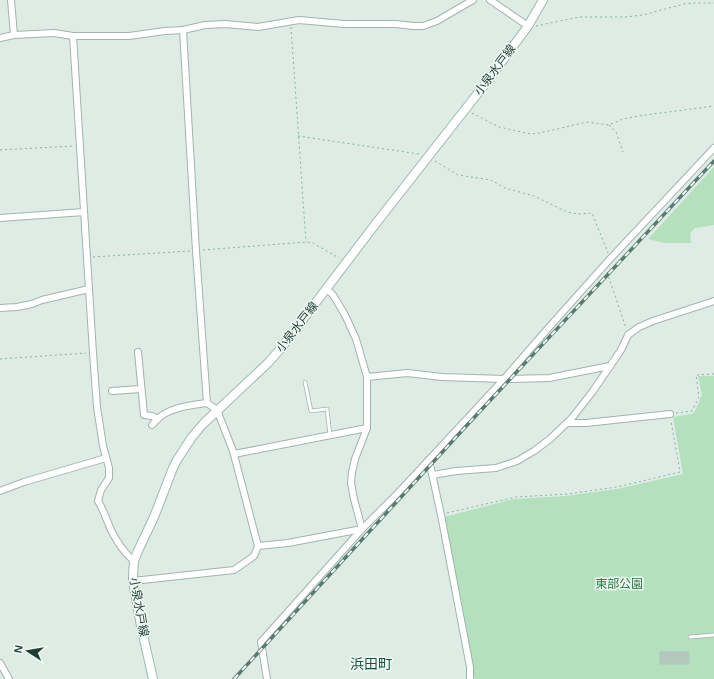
<svg xmlns="http://www.w3.org/2000/svg" width="714" height="679" font-family="Arial,'Noto Sans JP',sans-serif">
<style>
.green{fill:#b4e0be}
.building{fill:#b4c7be;stroke:#b0c6bc}
.lines{fill:none;stroke-linecap:round;stroke-linejoin:round}
.lane-casing{stroke:#a1b4ac;stroke-width:4.5}
.street-casing{stroke:#a1b4ac;stroke-width:8}
.secondary-casing{stroke:#9cb9ad;stroke-width:10}
.path{stroke:#7bb49f;stroke-width:1;stroke-dasharray:2 3;stroke-linecap:butt}
.lane{stroke:#fff;stroke-width:3}
.street{stroke:#fff;stroke-width:6}
.secondary{stroke:#fff;stroke-width:8}
.rail-casing{stroke:#587a6f;stroke-width:3.5}
.rail{stroke:#eff8f3;stroke-width:2;stroke-dasharray:6;stroke-linecap:butt}
.labels{text-anchor:middle;stroke-width:3;stroke-linejoin:round;paint-order:stroke}
.street-label{font-size:12px;fill:#1e3e34;stroke:#eff8f3}
.park-label{font-size:12px;fill:#237a40;stroke:#eff8f3}
.quarter-label{font-size:14px;fill:#175241;stroke:#eff8f3}
</style>
<rect width="100%" height="100%" fill="#dfece5"/>
<g class="green">
<path d="M714 167V225L695 228 690 233 691 243H665L648 239Z"/>
<path d="M698 376H714V679H475L473 673 474 670 444 517 514 499 565 496 617 489 683 474 673 417 692 414 695 411 702 395Z"/>
</g>
<rect class="building" x="660" y="652" width="29" height="12"/>
<g class="lines">
<g class="lane-casing">
<g id="lane">
<path d="M305 382 311 411 327 409 330 435"/>
<path d="M690 637 714 635"/>
</g>
</g>
<g class="street-casing">
<g id="street">
<path d="M11 0 14 35"/>
<path d="M490 0 528 26"/>
<path d="M183 30 196 251 207 403"/>
<path d="M73 36 93 353 97 407 103 446 109 468V478L101 490 98 501C104 511 107 521 111 530 117 542 124 553 134 561"/>
<path d="M0 38 14 35 54 33 73 36H129L165 31 183 30 205 25 225 24 258 27 299 20 344 24H396L413 26H423L437 21 473 0"/>
<path d="M0 218 84 212"/>
<path d="M0 308 17 307 32 304 42 300 89 289"/>
<path d="M138 352 144 415 152 416 158 419"/>
<path d="M367 377 407 373 442 377 504 379 549 378 610 366"/>
<path d="M112 391 141 389"/>
<path d="M568 423H586L670 414"/>
<path d="M234 454 367 428"/>
<path d="M429 460 441 515 470 667V679"/>
<path d="M433 475 456 471 496 468 517 461 534 451 550 439 572 418 593 391 621 350 628 335 639 327 653 321 714 301"/>
<path d="M0 491 24 482 106 458"/>
<path d="M258 546 288 543 362 529 354 499 351 483 352 472 355 459 367 428V377L356 339 345 315 333 295 327 289"/>
<path d="M133 581 234 570 254 556 258 546 233 451 217 410 207 403C192 405 174 407 161 416 158 418 155 422 152 425"/>
<path d="M0 663 9 679"/>
<path d="M267 679 261 642 362 529 398 493 504 379 551 325 610 259 714 148"/>
</g>
</g>
<g class="secondary-casing">
<path id="secondary" d="M153 679 141 626 133 581V575L134 561 137 553 154 517 173 468 177 460 192 437 203 424 268 363 282 347 377 222 489 79 528 26 543 0"/>
</g>
<g class="path">
<path d="M536 26 579 17H625L643 15 684 4 692 3H714"/>
<path d="M291 27 306 242"/>
<path d="M472 113 499 127 531 134 540 133 587 122 609 125 623 119 638 116 714 106"/>
<path d="M609 125 616 132 623 152"/>
<path d="M298 136 419 154"/>
<path d="M0 150 73 146"/>
<path d="M435 161 458 175 491 180 505 188 534 196 567 212 578 214 592 213 608 253"/>
<path d="M203 250 306 242 313 243 339 258"/>
<path d="M93 257 190 251"/>
<path d="M607 272 626 328"/>
<path d="M0 359 86 353"/>
<path d="M676 413 692 411 699 397 696 375 714 374"/>
<path d="M447 513 516 497 568 494 617 487 680 472 671 421"/>
</g>
<use href="#lane" class="lane"/>
<use href="#street" class="street"/>
<use href="#secondary" class="secondary"/>
<g class="rail-casing">
<path id="rail" d="M234 679 469 423 714 161"/>
</g>
<use href="#rail" class="rail"/>
</g>
<g class="labels">
<g class="street-label">
<text transform="translate(495 70) rotate(-53)" y="4">小泉水戸線</text>
<text transform="translate(297 327) rotate(-52)" y="4">小泉水戸線</text>
<text transform="translate(139 607) rotate(80)" y="4">小泉水戸線</text>
</g>
<g class="park-label">
<text x="619" y="588">東部公園</text>
</g>
<g class="quarter-label">
<text x="371" y="669">浜田町</text>
</g>
</g>
<g transform="translate(28 651) rotate(282)" stroke="#eff8f3" stroke-width="3" paint-order="stroke">
<path d="M0-3L7 15L0 10L-7 15Z" fill="#1e3e34"/>
<text y="-6" font-size="11" font-weight="bold" text-anchor="middle" fill="#1e3e34">N</text>
</g>
</svg>
